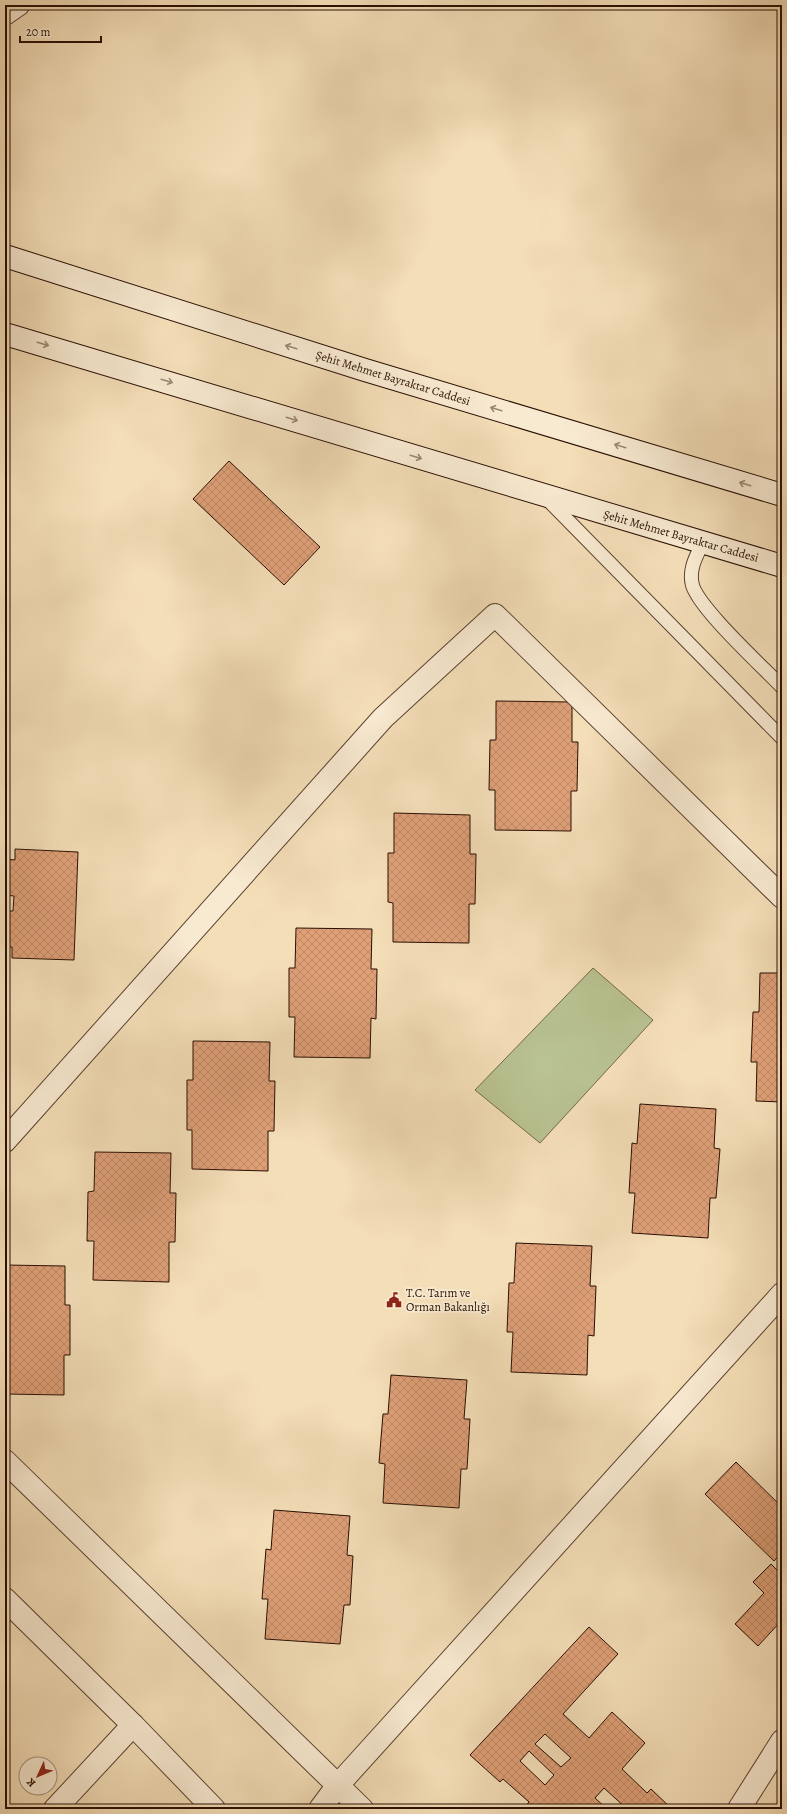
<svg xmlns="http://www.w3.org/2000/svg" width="787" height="1814" font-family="Alegreya,serif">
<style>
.green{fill:#b9c291;stroke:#71684a}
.building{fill:url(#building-cross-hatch);stroke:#290e02;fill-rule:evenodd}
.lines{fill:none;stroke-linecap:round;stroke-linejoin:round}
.lane-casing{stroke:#5c4230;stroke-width:15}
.street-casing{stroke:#5c4230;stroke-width:24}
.secondary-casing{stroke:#290e02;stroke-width:24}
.lane{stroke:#f8ead1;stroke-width:13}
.street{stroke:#f8ead1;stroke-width:22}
.secondary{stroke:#f8ead1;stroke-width:22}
.oneway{stroke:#9b8774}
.labels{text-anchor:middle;stroke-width:3.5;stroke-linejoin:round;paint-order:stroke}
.street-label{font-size:12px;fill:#290e02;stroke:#f8ead1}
.poi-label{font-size:12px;fill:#290e02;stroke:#f8ead1;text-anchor:start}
</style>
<defs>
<pattern id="building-cross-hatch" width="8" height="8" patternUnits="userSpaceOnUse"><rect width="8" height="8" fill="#dfa078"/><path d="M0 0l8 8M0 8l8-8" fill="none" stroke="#bf8966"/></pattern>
</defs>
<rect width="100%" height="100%" fill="#f4deb8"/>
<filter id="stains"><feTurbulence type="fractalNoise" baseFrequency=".005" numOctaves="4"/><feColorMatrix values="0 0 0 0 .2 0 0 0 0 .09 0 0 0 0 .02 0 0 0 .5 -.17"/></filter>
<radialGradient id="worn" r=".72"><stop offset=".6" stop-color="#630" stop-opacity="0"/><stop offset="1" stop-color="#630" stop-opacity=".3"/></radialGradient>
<path class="green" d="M593 968 653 1020 540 1143 475 1090Z"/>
<g class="building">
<path d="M229 461 320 547 284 585 193 499Z"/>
<path d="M496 701 572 702V742H578L577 791H571V831L495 830V790H489L490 740H496Z"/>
<path d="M394 813 470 815V854H476L475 904H469V943L393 942V903L388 902V853H394Z"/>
<path d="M15 849 78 852 74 960 12 958V947H5V911H13L14 896 5 895 6 859 15 860Z"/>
<path d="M296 928 372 929 371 969H377L376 1019 371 1018 370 1058 294 1057 295 1017H289V968H295Z"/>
<path d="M760 973H782V1102L756 1101 757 1062H751L753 1012H759Z"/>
<path d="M193 1041 270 1042 269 1081H275L274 1131H268V1171L192 1169V1130H187V1080H193Z"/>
<path d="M640 1104 716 1109 714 1148 720 1149 716 1198H710L708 1238 632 1233 635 1193H629L632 1143 637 1144Z"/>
<path d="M95 1152 171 1153 170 1193H176L175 1242H169V1282L93 1280 94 1241H87L88 1192 94 1191Z"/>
<path d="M516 1243 592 1246 590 1286H596L594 1336 588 1335 587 1375 511 1372 513 1332H507L509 1283H514Z"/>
<path d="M5 1265 65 1266V1305H70V1355H64V1395L5 1394Z"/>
<path d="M391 1375 467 1380 464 1419H470L467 1469H461L459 1508 383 1503 385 1464 379 1463 383 1414H388Z"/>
<path d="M736 1462 782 1507V1552L774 1561 705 1494Z"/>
<path d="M274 1510 350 1516 347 1555 353 1556 350 1605H344L340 1644 265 1639 268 1599H262L266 1549 271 1550Z"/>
<path d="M771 1564 782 1575V1620L758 1646 735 1624 764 1593 753 1582Z"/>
<path d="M589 1627 618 1654 563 1714 589 1738 612 1712 645 1743 622 1769 647 1793 651 1789 672 1809H627L604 1788 595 1798 607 1809H591L588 1806 585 1809H523L529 1802 503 1779 500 1782 470 1755ZM545 1734 571 1758 561 1767 535 1744ZM529 1751 554 1775 545 1785 520 1761Z"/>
</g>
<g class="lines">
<g class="lane-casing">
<g id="lane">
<path d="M546 498 782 738"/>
<path d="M703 542C697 555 689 568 692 583 695 605 764 668 782 687"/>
</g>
</g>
<g class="street-casing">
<g id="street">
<path d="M5 14 18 5"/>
<path d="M5 1141 383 718 495 615 782 897"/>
<path d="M5 1461 362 1809"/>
<path d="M5 1599 133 1725 214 1809"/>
<path d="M55 1809 133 1725"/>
<path d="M320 1809 338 1785 782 1294"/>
<path d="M739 1809 782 1741"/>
</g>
</g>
<g class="secondary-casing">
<g id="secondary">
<path d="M5 256 365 370 782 495"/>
<path d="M5 334 782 566"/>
</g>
</g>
<use href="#lane" class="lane"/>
<use href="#street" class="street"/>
<use href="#secondary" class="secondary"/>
</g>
<defs><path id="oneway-shaft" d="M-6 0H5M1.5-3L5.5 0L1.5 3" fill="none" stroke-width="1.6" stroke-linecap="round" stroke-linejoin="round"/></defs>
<g class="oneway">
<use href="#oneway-shaft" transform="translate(43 344) rotate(16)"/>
<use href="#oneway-shaft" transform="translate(291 347) rotate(-163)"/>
<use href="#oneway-shaft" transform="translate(167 381) rotate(17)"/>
<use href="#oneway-shaft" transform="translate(496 409) rotate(-163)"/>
<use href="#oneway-shaft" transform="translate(292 419) rotate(17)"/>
<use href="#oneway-shaft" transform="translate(620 446) rotate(-163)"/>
<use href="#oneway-shaft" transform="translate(416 457) rotate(17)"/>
<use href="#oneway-shaft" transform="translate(745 484) rotate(-163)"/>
</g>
<defs>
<g id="civic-bare" transform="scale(1.2)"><path d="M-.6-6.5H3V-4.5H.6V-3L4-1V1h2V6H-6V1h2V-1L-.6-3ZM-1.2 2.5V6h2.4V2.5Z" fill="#8f2418" stroke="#f8ead1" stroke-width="2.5" paint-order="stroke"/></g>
</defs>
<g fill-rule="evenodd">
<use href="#civic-bare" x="394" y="1300"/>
</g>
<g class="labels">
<g class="street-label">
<text transform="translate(393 378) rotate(17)" y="4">Şehit Mehmet Bayraktar Caddesi</text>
<text transform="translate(681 536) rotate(16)" y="4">Şehit Mehmet Bayraktar Caddesi</text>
</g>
<g class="poi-label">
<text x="406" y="1297">T.C. Tarım ve<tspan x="406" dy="14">Orman Bakanlığı</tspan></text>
</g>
</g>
<rect width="787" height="1814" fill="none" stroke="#f4deb8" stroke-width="20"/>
<rect x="6" y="6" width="775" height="1802" fill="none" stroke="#290e02" stroke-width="2"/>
<rect x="10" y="10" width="767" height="1794" fill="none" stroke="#290e02"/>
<g transform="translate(38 1776) rotate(226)"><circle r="19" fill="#f8ead1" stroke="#a5927e"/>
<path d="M0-3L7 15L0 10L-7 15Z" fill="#8f2418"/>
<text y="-6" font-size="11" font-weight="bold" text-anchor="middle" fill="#290e02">K</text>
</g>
<path d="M20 36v6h81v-6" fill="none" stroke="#290e02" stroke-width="2"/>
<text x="26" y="36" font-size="12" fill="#290e02" stroke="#f8ead1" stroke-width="3" paint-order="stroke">20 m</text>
<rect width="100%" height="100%" filter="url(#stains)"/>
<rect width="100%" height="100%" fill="url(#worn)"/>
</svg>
